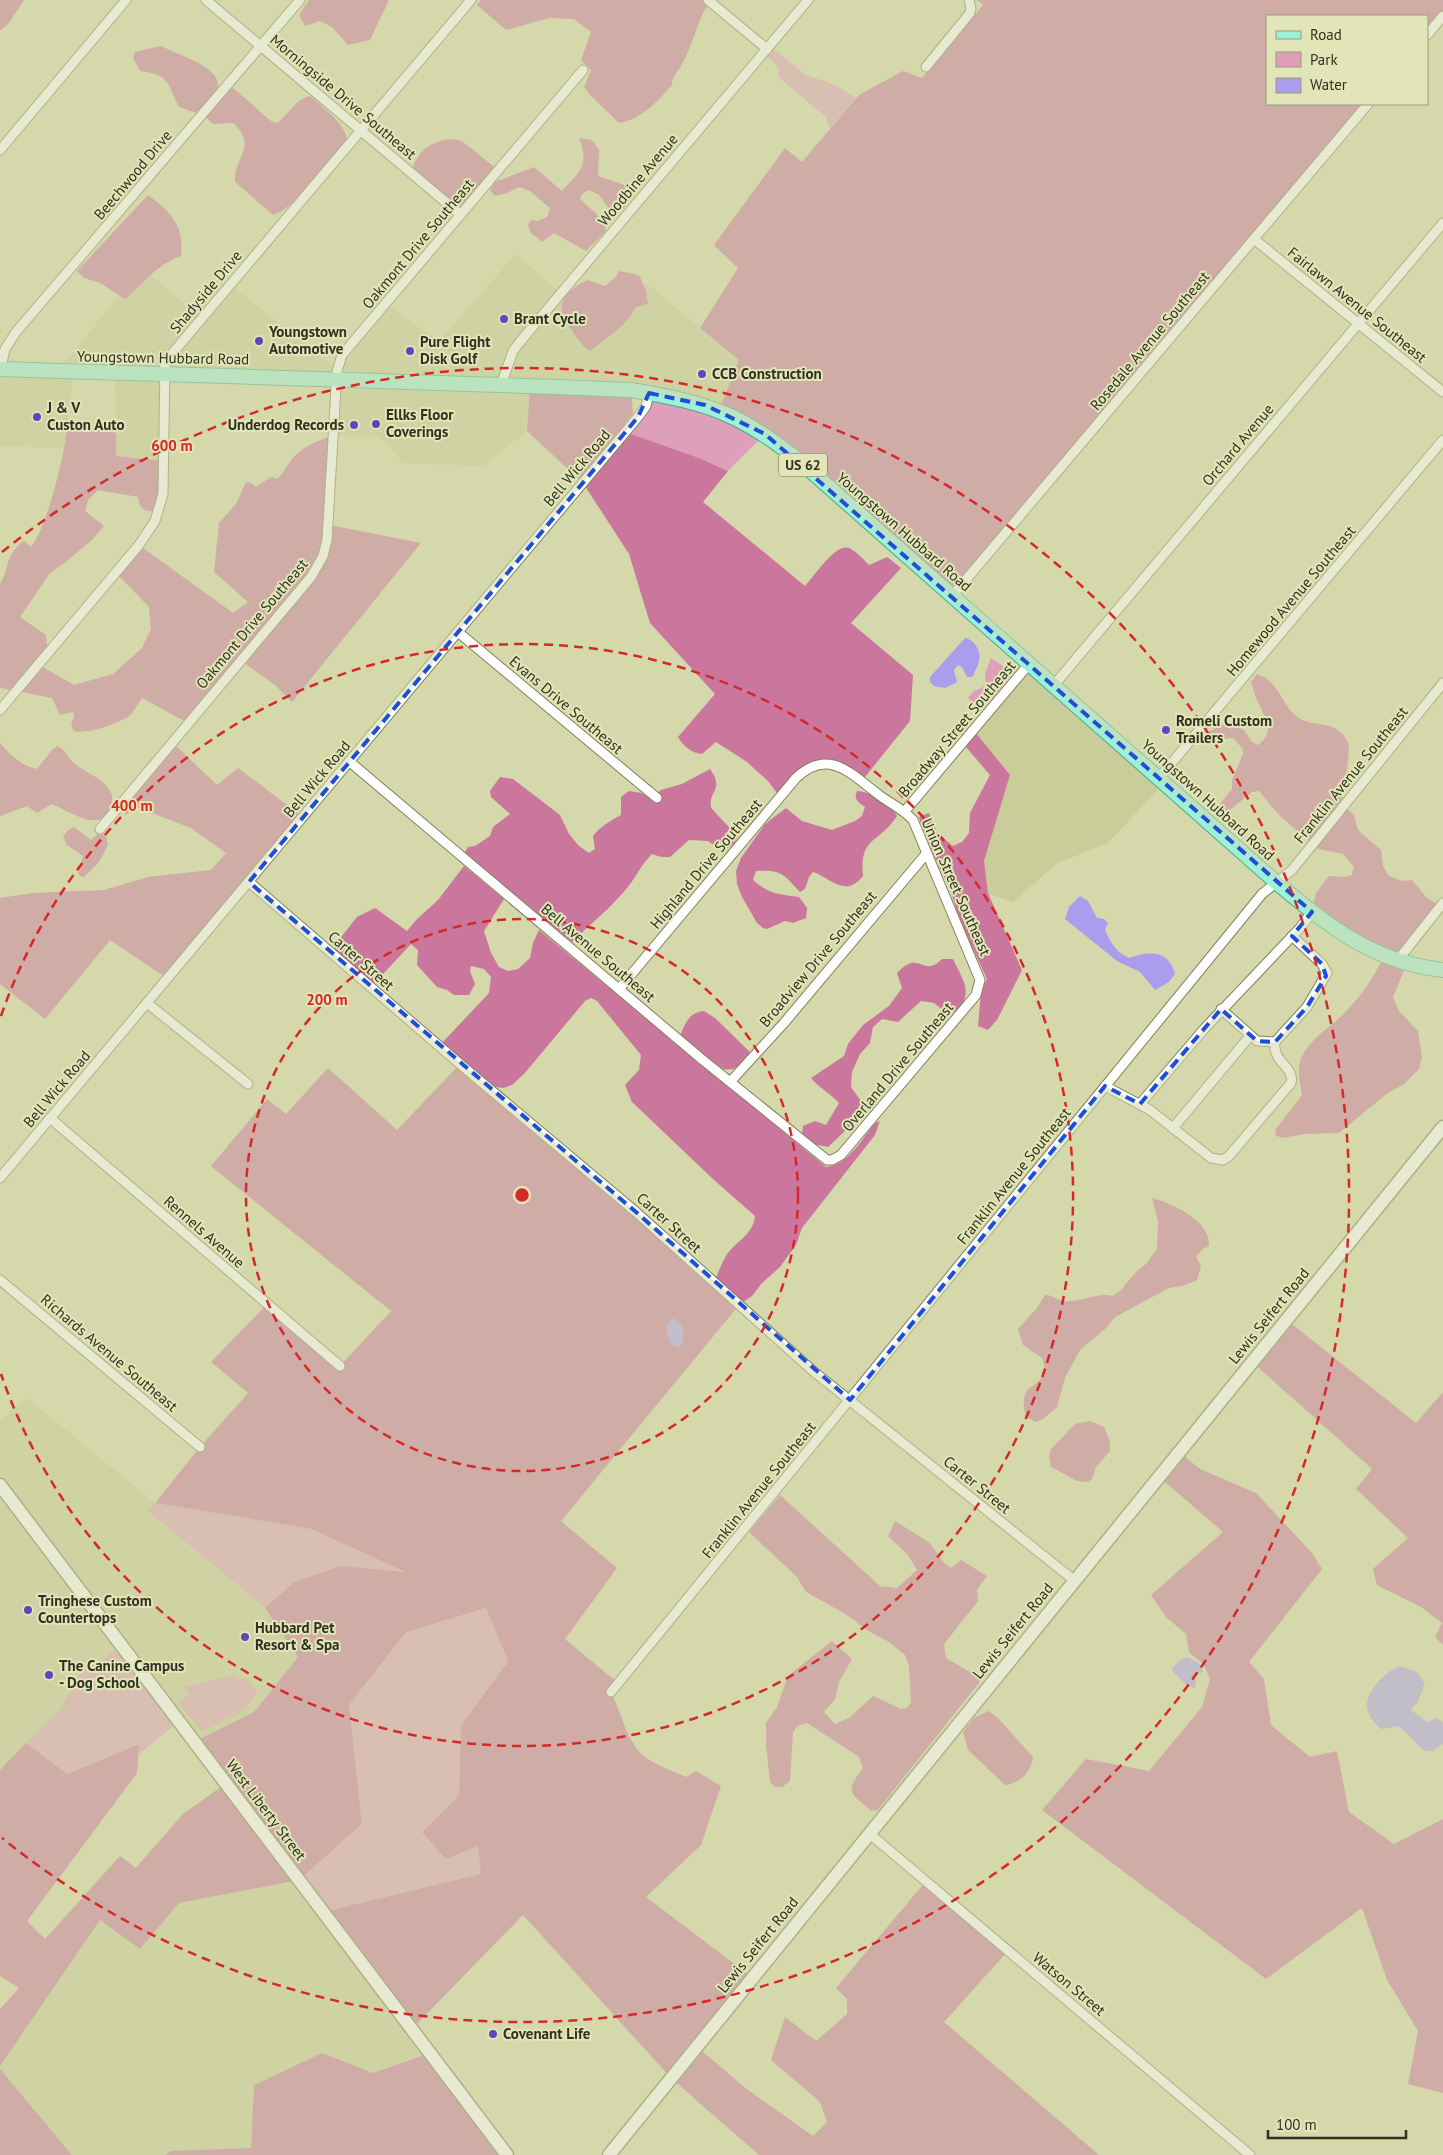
<svg xmlns="http://www.w3.org/2000/svg" width="1443" height="2155" font-family="'PT Sans',sans-serif">
<style>
.built{fill:#c9cd99}
.green{fill:#de9fba}
.forest{fill:#cb769d}
.water{fill:#ab9dee}
.lines{fill:none;stroke-linecap:round;stroke-linejoin:round}
.street-casing{stroke:#7f8258;stroke-width:11}
.secondary-casing{stroke:#7f8258;stroke-width:15}
.primary-casing{stroke:#4da788;stroke-width:16}
.street{stroke:#fff;stroke-width:9}
.secondary{stroke:#fff;stroke-width:12}
.primary{stroke:#9ef0d9;stroke-width:14}
.marked{fill:none;stroke:#1d4ed8;stroke-width:4;stroke-dasharray:10 6;stroke-linejoin:round}
.ring{fill:none;stroke:#d62828;stroke-width:2.5;stroke-dasharray:9 6}
.poi-dot{fill:#6643bc;stroke:#e1e5b7;stroke-width:2}
.labels{text-anchor:middle;stroke-width:4;stroke-linejoin:round;paint-order:stroke}
.shield{fill:#e1e5b7;stroke:#65674d;stroke-width:1}
.shield-label{font-size:14px;font-weight:bold;fill:#303120}
.street-label{font-size:15px;fill:#303120;stroke:#e1e5b7}
.poi-label{font-size:15px;font-weight:bold;fill:#303120;stroke:#e1e5b7;text-anchor:start}
.centre{fill:#d62828;stroke:#e1e5b7;stroke-width:2.5}
.ring-label{font-size:15px;text-anchor:middle;font-weight:bold;fill:#d62828;stroke:#e1e5b7;stroke-width:4;stroke-linejoin:round;paint-order:stroke}
</style>
<rect width="100%" height="100%" fill="#d4d8ab"/>
<g class="built">
<path d="M516 254 604 331 646 283 739 360 719 410 705 405 530 386 527 431 483 466 402 463 388 444 377 436H332L336 379 165 375 163 461 116 456 115 374 73 372 65 448 0 446V375L59 371 141 267 201 318 230 284 337 370 386 304 439 341Z"/>
<path d="M1029 664 1164 783 1108 843 1056 864 1013 902 988 894 984 861 1010 775 974 731Z"/>
<path d="M27 1398 155 1503 148 1511 265 1608 298 1657 254 1712 194 1742 121 1646 79 1675 61 1708 0 1770V1421Z"/>
<path d="M299 1880 430 2053 373 2073 322 2054 254 2085 251 2148 171 2151 165 2155H72L0 2069V2066L100 1920 140 1949 179 1903Z"/>
</g>
<g class="green">
<path d="M773 49 806 75 835 85 856 98 830 129 826 117 778 77C779 67 775 61 766 57Z"/>
<path d="M649 393 765 434 728 471 699 458 626 432Z"/>
<path d="M991 658 1003 666 1006 678C1001 690 990 707 975 705L968 698 974 691 982 688 986 683 985 674Z"/>
<path d="M155 1503 311 1529 406 1573 293 1583 265 1608 148 1511Z"/>
<path d="M486 1608 508 1660 461 1725 459 1795 422 1832 478 1846 482 1874 323 1912 299 1880 362 1824 349 1705 406 1632Z"/>
<path d="M121 1646 178 1722 138 1755V1744L67 1774 26 1743 61 1708 79 1675Z"/>
<path d="M229 1676H236L238 1679 246 1677 258 1693 241 1713 202 1732 178 1703 189 1695 183 1687Z"/>
</g>
<g class="forest">
<path d="M0 0H24L9 23 0 31Z"/>
<path d="M309 0H389L370 40 348 45 332 27 320 21 305 26 299 15Z"/>
<path d="M481 0H703L707 6C696 24 693 45 682 64 678 73 672 75 672 85 657 102 642 119 619 123L591 96 584 87 591 70 581 60 591 32 574 19 549 18 506 30 477 5Z"/>
<path d="M977 0H1443V16L1427 35V16H1267V104H1368L953 595 820 480 719 410 739 360 700 328 738 268 714 245 785 148 802 162 859 95 903 71 922 78 983 5Z"/>
<path d="M161 46C194 62 249 75 196 113L179 107C167 84 170 74 140 71L133 58 135 52Z"/>
<path d="M233 88 271 121 277 123C289 115 295 99 310 96 323 107 342 121 347 138L342 146C324 167 299 206 273 215L235 182C233 158 259 147 233 123L213 124 206 117 226 92Z"/>
<path d="M579 138 592 140 599 150 598 176 628 186 632 196 623 209 614 215 599 195 589 190 582 194 580 199 602 219 606 231 586 251 554 233 542 242 531 233 528 225 531 220 537 221 547 217 550 208 530 191 519 187 507 193 495 196 490 190 495 182 534 167 562 191C580 172 590 165 579 138Z"/>
<path d="M452 139 462 141 494 167 463 204 458 205 412 169C419 149 432 141 452 139Z"/>
<path d="M148 195C170 211 185 226 181 256 156 265 144 283 125 299L100 283 84 278 77 271Z"/>
<path d="M619 271 639 275 646 291 648 304 636 307C623 329 609 336 590 351 582 346 578 339 572 331 553 307 561 293 587 280L605 286 615 278Z"/>
<path d="M530 386 631 390 633 413 620 430 699 458 728 471 703 502 805 586C814 577 837 540 851 549 858 553 864 560 869 565L887 557 901 568 851 623 913 675 910 721 861 782 850 773 819 764 780 797 768 781 747 762 716 742 702 754C691 753 683 746 678 737L715 694 650 623 629 554 583 483 527 431Z"/>
<path d="M68 422 116 433V456L163 461 159 511C146 512 140 511 138 497L98 490 88 500 85 511 104 526 93 539 67 561 50 573 20 617 46 635 47 646 39 665 74 685 113 674 142 648 151 629 149 607 116 573 139 545 233 613 248 602 214 572 219 523 236 504 246 482 251 483 256 487 271 477 277 479C283 474 285 469 289 463 300 447 315 442 332 436L329 525 421 543 292 702 275 685 240 660 188 723 142 698C137 705 132 716 124 719 110 726 89 734 74 731L71 725 74 717 73 712 60 715 52 698 0 688V584C11 565 4 556 24 541L31 547C49 523 65 452 68 422Z"/>
<path d="M1257 674C1278 680 1281 703 1296 716 1305 723 1314 723 1325 725 1336 727 1344 733 1348 743 1351 750 1344 788 1342 797L1344 806 1354 815 1358 830 1381 850 1383 866 1389 876 1402 881 1412 880 1427 898 1440 906 1398 960 1407 963 1393 997 1399 1011 1418 1031 1422 1058 1419 1069 1403 1085 1389 1092 1339 1133 1305 1134 1282 1138 1275 1135 1276 1129 1302 1095C1300 1083 1297 1072 1300 1061 1307 1042 1325 1031 1339 1018 1357 1002 1374 978 1384 956L1313 905 1316 893 1329 876 1344 877 1352 875 1354 867 1343 854 1319 849 1310 842 1279 815 1259 791 1252 792 1226 813 1218 810 1219 805 1232 789V780L1243 754V749L1233 738C1223 738 1214 743 1207 735L1208 732 1226 723 1244 730 1252 742 1258 745C1276 732 1265 718 1258 702 1255 696 1253 689 1251 682Z"/>
<path d="M976 733 1010 775 984 861 988 893 1022 970 997 1020 988 1030 978 1026 981 993 987 979 960 921 950 889 923 832 919 817 929 813 937 833 953 846 962 842 969 833 970 813 990 775 966 747Z"/>
<path d="M172 742 217 785 238 768 303 817 168 979 110 940 45 1019 0 984V898L32 893 104 890 148 877 211 870 226 853 191 828 123 802Z"/>
<path d="M0 743C10 755 22 766 37 769L52 750 57 746C65 749 67 756 73 762 84 773 104 777 111 793 114 800 111 806 109 811 99 833 67 810 52 804L37 813 27 806 0 816Z"/>
<path d="M710 769C725 790 708 791 711 807 711 809 734 832 738 836 734 845 730 848 721 850L708 841 689 840 670 857H661L652 854C640 866 637 876 627 888 611 908 590 924 572 942L464 854 468 847 475 846 490 836 493 827 510 814 491 797 490 791 500 777 513 779 560 815 569 834 579 846 589 853 595 849 593 836C601 826 610 821 621 815V797L629 791 641 793 651 798 661 790 682 784Z"/>
<path d="M857 791C869 791 892 805 897 816 879 844 859 836 863 876 845 899 830 877 813 872L809 877 805 889 800 892C783 874 782 870 756 871L753 880C770 895 779 894 799 897L807 908 806 918 793 923 785 921 767 929 763 928 757 923 742 897 737 884 736 871 741 858 765 824 786 808 802 821 832 830 855 821 862 816 865 807C859 803 853 799 857 791Z"/>
<path d="M74 827 91 840 99 833 106 836 108 845 99 862 84 877H81L78 873 83 856 67 845 63 837 67 831Z"/>
<path d="M464 866 504 899 484 931 491 953 499 967 508 971 518 969 530 958 533 943 539 930 826 1167C848 1165 862 1139 875 1123L880 1121 875 1135 802 1228 796 1245 780 1267 762 1283 752 1296 739 1305 561 1521 617 1568 565 1639 618 1683 611 1692C621 1712 628 1745 646 1758 658 1766 673 1771 686 1777L696 1771 721 1786 701 1845 646 1897 753 1978 697 2047 748 2090 813 2136 827 2122 820 2102 771 2060 785 2017 816 2041 847 2014V1999L836 1988 926 1881 1008 1951 944 2022 1099 2155H759L672 2079 523 1915 412 2029 323 1912 481 1874 478 1846 446 1859 422 1832 459 1795 461 1725 508 1661 486 1608 406 1632 349 1705 362 1824 299 1880 179 1903 140 1949 100 1920 0 2066V2009L19 1988 0 1976V1770L26 1743 67 1774 139 1744 137 1773 27 1921 45 1939 120 1856 136 1868 183 1814 225 1784 194 1742 254 1712 298 1657 265 1608 293 1583 340 1566 405 1572 311 1529 155 1503 200 1447 248 1393 211 1362 267 1304 340 1366 391 1311 211 1166 267 1099 286 1114 328 1068 397 1130 460 1064 714 1282C718 1274 721 1264 726 1256 735 1241 753 1236 755 1216L714 1180 632 1102 625 1085 639 1070 641 1055 597 1001 591 998 585 1001 524 1074 512 1085 503 1088 491 1086 441 1044 489 993 491 977 484 969 471 966 470 971 475 984 469 995H454L447 990 437 987 417 965 418 950 411 944 372 986 337 954 334 946 357 917 375 908 407 931 416 920 438 900Z"/>
<path d="M942 959H953C964 983 972 988 959 1012L944 1011 934 1003 921 1001 898 1022 882 1019 873 1027 870 1043 860 1054 852 1072 851 1087 865 1107V1112L828 1147 813 1144 802 1135 803 1126 815 1121 826 1125 839 1103C830 1093 819 1088 811 1078L844 1056 848 1044 863 1025 889 1006 902 988 897 973C920 948 922 979 942 959Z"/>
<path d="M704 1011 715 1018 752 1054C743 1063 737 1072 723 1069L680 1036C685 1024 689 1012 704 1011Z"/>
<path d="M1152 1198C1172 1203 1212 1222 1209 1246L1203 1249 1196 1257 1201 1266 1197 1280 1182 1286 1169 1288 1115 1317 1106 1328 1080 1350 1065 1378 1057 1407 1043 1419 1036 1422 1026 1417C1016 1380 1042 1391 1044 1370 1045 1367 1043 1362 1042 1358L1023 1345 1018 1329 1037 1308 1045 1295C1053 1295 1057 1300 1064 1301 1082 1303 1096 1292 1113 1296L1121 1290 1136 1272 1146 1264 1157 1249 1158 1221Z"/>
<path d="M1287 1320 1416 1423 1443 1392V1645L1435 1637 1442 1623 1421 1607 1377 1585 1373 1569 1408 1538 1356 1489 1372 1469 1252 1362Z"/>
<path d="M1090 1421 1104 1427 1110 1442V1451L1096 1467 1092 1479 1088 1482 1077 1481 1051 1467 1049 1457 1051 1449 1075 1424Z"/>
<path d="M1179 1452 1200 1469 1256 1493 1312 1553 1322 1569 1249 1662 1264 1679 1271 1725 1310 1757 1337 1751 1349 1812 1394 1844 1443 1819V2093L1408 2084 1418 2031 1387 1980 1362 1908 1266 1979 1042 1810 1086 1759 1149 1771 1202 1707 1210 1679 1204 1665 1189 1652 1186 1634 1166 1617 1151 1595 1223 1532 1159 1477Z"/>
<path d="M780 1495 880 1586 897 1588 917 1570 908 1555 888 1536 895 1521 930 1543 944 1563 951 1568 961 1560 987 1576 977 1590 978 1601 944 1644 946 1658 982 1679 878 1810 871 1811C850 1792 844 1793 863 1768L859 1757 807 1723 797 1726 793 1732 790 1781 782 1787H775L770 1782 766 1744V1723L777 1707 788 1676 832 1641 852 1659 839 1682 835 1699 824 1712 835 1724 849 1718 873 1696 901 1709 907 1708 911 1702 909 1666 905 1655 889 1642 870 1632 847 1615 806 1592 797 1577 749 1532Z"/>
<path d="M988 1711 998 1718 1033 1757C1031 1773 1020 1783 1005 1785L968 1750 963 1732 974 1718Z"/>
<path d="M322 2053 373 2073 430 2053 507 2155H165L171 2151 251 2148 254 2085Z"/>
<path d="M0 2069 72 2155H0Z"/>
</g>
<g class="water">
<path d="M965 638C974 639 982 652 979 661 978 667 974 671 973 677H967L962 667 958 665 954 670 957 682 945 688 934 686 930 682V677Z"/>
<path d="M1080 896 1088 901 1097 918 1104 919 1108 923 1105 930C1111 943 1116 952 1129 958 1148 951 1169 949 1175 974L1169 982 1155 990 1140 972 1117 961 1065 919 1069 907Z"/>
<path d="M673 1318C684 1323 689 1340 678 1348 666 1343 667 1335 667 1324Z"/>
<path d="M1187 1657 1199 1663 1203 1671 1195 1676 1196 1685 1194 1688 1188 1686 1172 1671V1668L1179 1661Z"/>
<path d="M1400 1666 1417 1672 1425 1684 1418 1701 1411 1710 1427 1722 1437 1718 1443 1723V1743L1433 1751H1424L1399 1726 1381 1729C1375 1724 1367 1715 1367 1706 1366 1691 1387 1670 1400 1666Z"/>
</g>
<g class="lines">
<g class="street-casing">
<g id="street">
<path d="M206 0 461 215"/>
<path d="M708 0 767 49"/>
<path d="M1427 35 1443 16"/>
<path d="M926 67 970 13 971 8 969 0"/>
<path d="M0 150 126 0"/>
<path d="M1254 239 1443 392"/>
<path d="M0 372 5 349 16 332 300 0"/>
<path d="M501 385 513 351 519 343 808 0"/>
<path d="M953 595 1368 104"/>
<path d="M458 632 657 798"/>
<path d="M1054 685 1443 223"/>
<path d="M0 710 139 545 155 521 163 494 165 362 471 0"/>
<path d="M350 762 704 1061 827 1160H832L841 1155 976 995 980 980 913 820C903 809 891 804 879 795 851 774 829 747 796 778L619 989"/>
<path d="M1159 778 1443 440"/>
<path d="M905 811 1029 664"/>
<path d="M100 829 311 577 323 556 327 540 337 371 342 355 583 70"/>
<path d="M249 882 460 1064 636 1212 813 1371 1075 1581"/>
<path d="M1398 960 1443 903"/>
<path d="M147 1003 248 1084"/>
<path d="M1221 1009 1257 1041 1275 1042"/>
<path d="M731 1081 784 1023 926 854"/>
<path d="M1105 1086 1150 1110 1211 1158 1223 1160 1229 1156 1291 1083C1295 1066 1272 1063 1275 1042L1307 1007 1327 973 1322 964 1292 936"/>
<path d="M1140 1104 1205 1028 1300 928 1312 912"/>
<path d="M50 1118 340 1366"/>
<path d="M1173 1128 1250 1036"/>
<path d="M0 1178 638 417 646 406 649 393"/>
<path d="M0 1280 200 1447"/>
<path d="M611 1692 1262 894 1292 870 1443 683"/>
<path d="M870 1834 1250 2155"/>
</g>
</g>
<g class="secondary-casing">
<g id="secondary">
<path d="M0 1485 507 2155"/>
<path d="M609 2155 1443 1127"/>
</g>
</g>
<g class="primary-casing">
<path id="primary" d="M0 369C210 376 421 381 631 390 709 403 743 414 804 465L1277 883C1330 927 1372 962 1443 970"/>
</g>
<use href="#street" class="street"/>
<use href="#secondary" class="secondary"/>
<use href="#primary" class="primary"/>
</g>
<path d="M0 0H1443V2155H0ZM649 393 705 405 765 434 1312 912 1292 936 1322 964 1326 976 1307 1007 1275 1042 1257 1041 1221 1009 1140 1104 1105 1086 850 1400 636 1212 249 882 638 417Z" fill="#d4d8ab" fill-opacity=".55" fill-rule="evenodd"/>
<path class="marked" d="M649 393 705 405 765 434 1312 912 1292 936 1322 964 1326 976 1307 1007 1275 1042 1257 1041 1221 1009 1140 1104 1105 1086 850 1400 636 1212 249 882 638 417Z"/>
<g class="ring">
<circle cx="522" cy="1195" r="276"/>
<path d="M1 1016A551 551 0 1 1 1 1374"/>
<path d="M2 552A827 827 0 1 1 2 1838"/>
</g>
<g class="poi-dot">
<circle cx="504" cy="319" r="5"/>
<circle cx="259" cy="341" r="5"/>
<circle cx="410" cy="351" r="5"/>
<circle cx="702" cy="374" r="5"/>
<circle cx="37" cy="417" r="5"/>
<circle cx="376" cy="424" r="5"/>
<circle cx="354" cy="425" r="5"/>
<circle cx="1166" cy="730" r="5"/>
<circle cx="28" cy="1610" r="5"/>
<circle cx="245" cy="1637" r="5"/>
<circle cx="49" cy="1675" r="5"/>
<circle cx="493" cy="2034" r="5"/>
</g>
<g class="labels">
<rect class="shield" x="779" y="453.5" width="48" height="23" rx="4"/>
<g class="shield-label">
<text x="803" y="470">US 62</text>
</g>
<g class="street-label">
<text transform="translate(343 97) rotate(40)" y="5">Morningside Drive Southeast</text>
<text transform="translate(133 175) rotate(-50)" y="5">Beechwood Drive</text>
<text transform="translate(638 180) rotate(-50)" y="5">Woodbine Avenue</text>
<text transform="translate(418 244) rotate(-50)" y="5">Oakmont Drive Southeast</text>
<text transform="translate(206 292) rotate(-50)" y="5">Shadyside Drive</text>
<text transform="translate(1357 305) rotate(39)" y="5">Fairlawn Avenue Southeast</text>
<text transform="translate(1150 341) rotate(-50)" y="5">Rosedale Avenue Southeast</text>
<text transform="translate(163 358) rotate(1)" y="5">Youngstown Hubbard Road</text>
<text transform="translate(1238 445) rotate(-50)" y="5">Orchard Avenue</text>
<text transform="translate(577 468) rotate(-50)" y="5">Bell Wick Road</text>
<text transform="translate(904 532) rotate(41)" y="5">Youngstown Hubbard Road</text>
<text transform="translate(1291 601) rotate(-50)" y="5">Homewood Avenue Southeast</text>
<text transform="translate(252 624) rotate(-50)" y="5">Oakmont Drive Southeast</text>
<text transform="translate(566 705) rotate(40)" y="5">Evans Drive Southeast</text>
<text transform="translate(957 729) rotate(-50)" y="5">Broadway Street Southeast</text>
<text transform="translate(1351 775) rotate(-51)" y="5">Franklin Avenue Southeast</text>
<text transform="translate(317 779) rotate(-50)" y="5">Bell Wick Road</text>
<text transform="translate(1208 800) rotate(42)" y="5">Youngstown Hubbard Road</text>
<text transform="translate(706 864) rotate(-50)" y="5">Highland Drive Southeast</text>
<text transform="translate(956 887) rotate(66)" y="5">Union Street Southeast</text>
<text transform="translate(598 953) rotate(40)" y="5">Bell Avenue Southeast</text>
<text transform="translate(818 959) rotate(-50)" y="5">Broadview Drive Southeast</text>
<text transform="translate(361 961) rotate(41)" y="5">Carter Street</text>
<text transform="translate(898 1067) rotate(-50)" y="5">Overland Drive Southeast</text>
<text transform="translate(57 1089) rotate(-50)" y="5">Bell Wick Road</text>
<text transform="translate(1014 1176) rotate(-51)" y="5">Franklin Avenue Southeast</text>
<text transform="translate(669 1223) rotate(42)" y="5">Carter Street</text>
<text transform="translate(204 1232) rotate(41)" y="5">Rennels Avenue</text>
<text transform="translate(1269 1316) rotate(-51)" y="5">Lewis Seifert Road</text>
<text transform="translate(109 1353) rotate(40)" y="5">Richards Avenue Southeast</text>
<text transform="translate(977 1485) rotate(39)" y="5">Carter Street</text>
<text transform="translate(759 1490) rotate(-51)" y="5">Franklin Avenue Southeast</text>
<text transform="translate(1013 1631) rotate(-51)" y="5">Lewis Seifert Road</text>
<text transform="translate(266 1810) rotate(53)" y="5">West Liberty Street</text>
<text transform="translate(758 1945) rotate(-51)" y="5">Lewis Seifert Road</text>
<text transform="translate(1069 1984) rotate(40)" y="5">Watson Street</text>
</g>
<g class="poi-label">
<text x="514" y="324">Brant Cycle</text>
<text x="269" y="337">Youngstown<tspan x="269" dy="17">Automotive</tspan></text>
<text x="420" y="347">Pure Flight<tspan x="420" dy="17">Disk Golf</tspan></text>
<text x="712" y="379">CCB Construction</text>
<text x="47" y="413">J &amp; V<tspan x="47" dy="17">Custon Auto</tspan></text>
<text x="386" y="420">Ellks Floor<tspan x="386" dy="17">Coverings</tspan></text>
<text x="344" y="430" text-anchor="end">Underdog Records</text>
<text x="1176" y="726">Romeli Custom<tspan x="1176" dy="17">Trailers</tspan></text>
<text x="38" y="1606">Tringhese Custom<tspan x="38" dy="17">Countertops</tspan></text>
<text x="255" y="1633">Hubbard Pet<tspan x="255" dy="17">Resort &amp; Spa</tspan></text>
<text x="59" y="1671">The Canine Campus<tspan x="59" dy="17">- Dog School</tspan></text>
<text x="503" y="2039">Covenant Life</text>
</g>
</g>
<circle cx="522" cy="1195" r="8" class="centre"/>
<g class="ring-label">
<text x="172" y="451">600 m</text>
<text x="132" y="811">400 m</text>
<text x="327" y="1005">200 m</text>
</g>
<rect x="1266" y="15" width="162" height="90" fill="#e1e5b7" stroke="#9a9d7b"/>
<rect x="1276" y="31" width="25" height="8" fill="#9ef0d9" stroke="#9a9d7b"/>
<text x="1310" y="40" font-size="15" fill="#303120">Road</text>
<rect x="1276" y="52" width="25" height="15" fill="#de9fba" stroke="#9a9d7b"/>
<text x="1310" y="65" font-size="15" fill="#303120">Park</text>
<rect x="1276" y="78" width="25" height="15" fill="#ab9dee" stroke="#9a9d7b"/>
<text x="1310" y="90" font-size="15" fill="#303120">Water</text>
<path d="M1268 2130v8h138v-8" fill="none" stroke="#303120" stroke-width="2.5"/>
<text x="1276" y="2130" font-size="15" fill="#303120" stroke="#e1e5b7" stroke-width="4" paint-order="stroke">100 m</text>
</svg>
